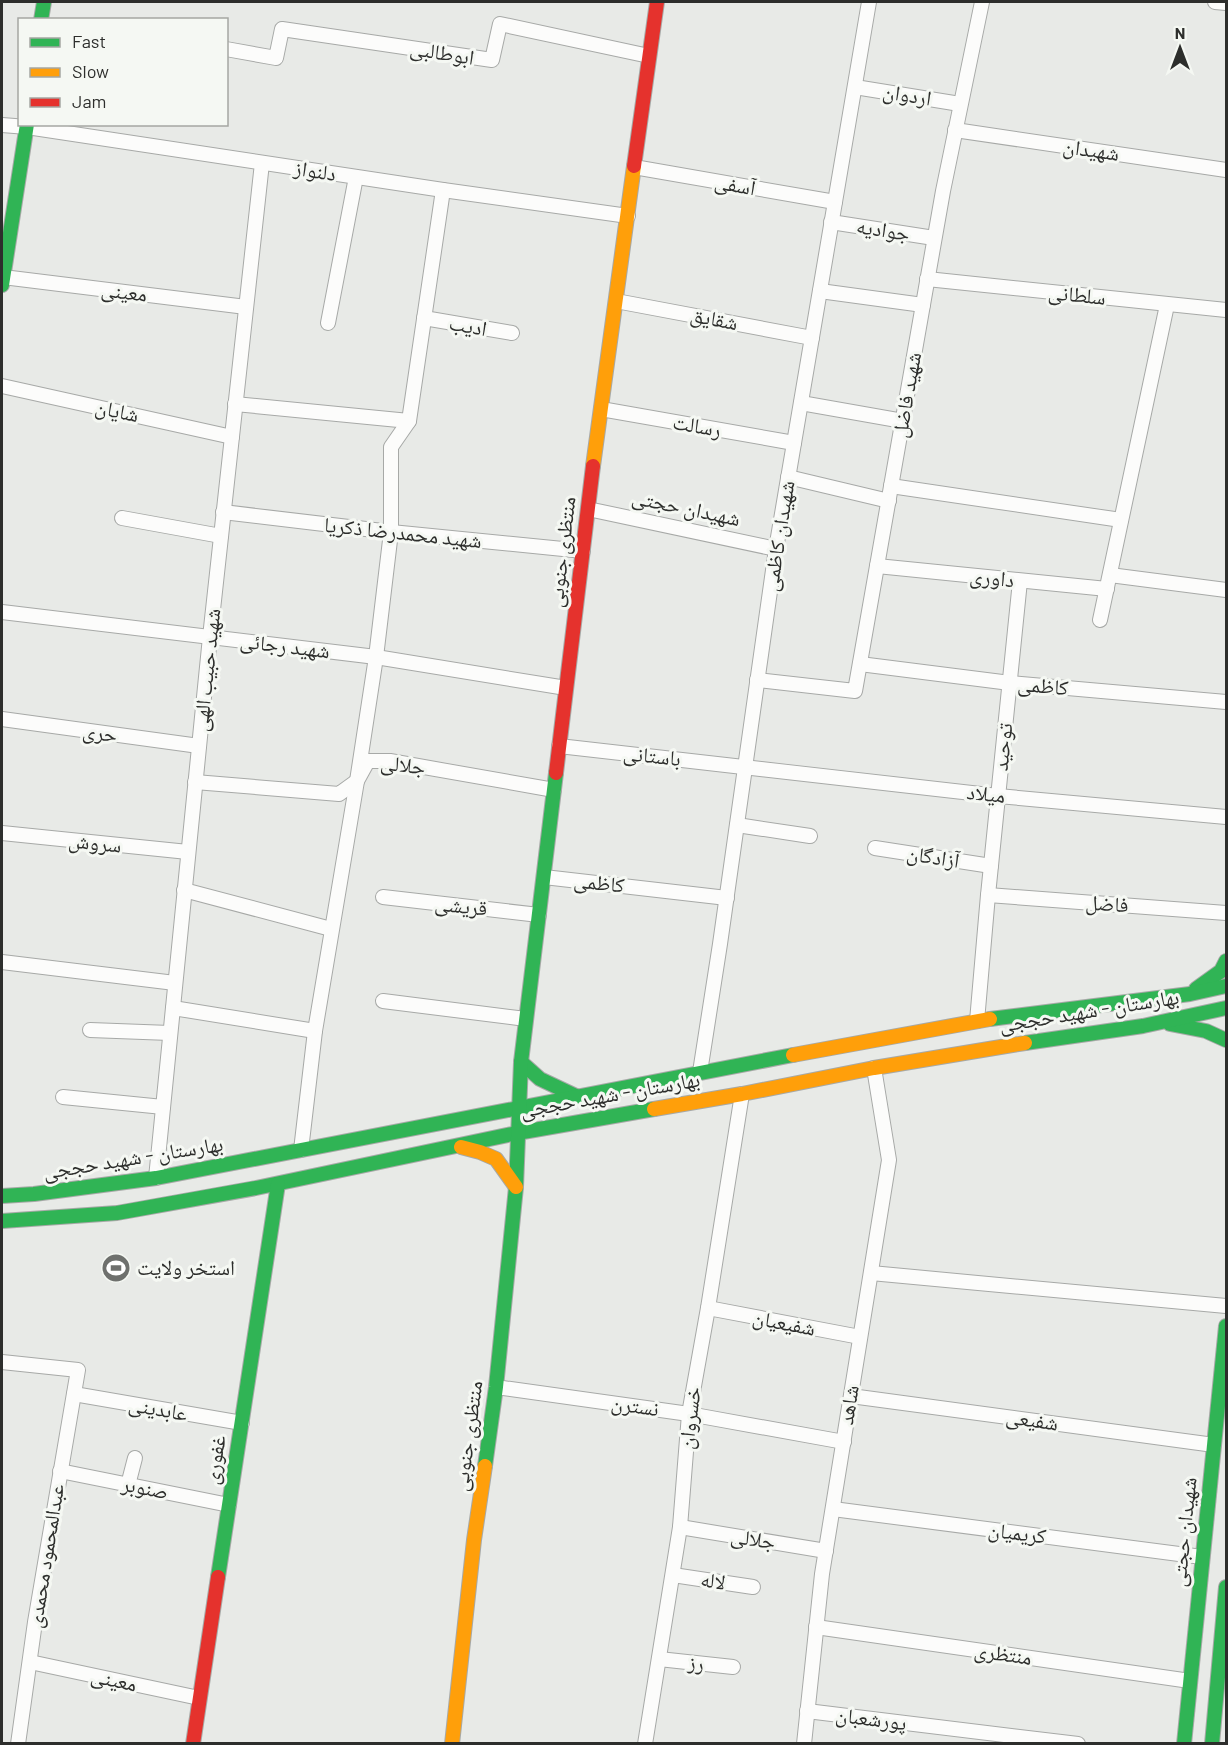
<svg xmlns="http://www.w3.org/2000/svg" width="1228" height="1745" font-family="Barlow,'Noto Naskh Arabic',sans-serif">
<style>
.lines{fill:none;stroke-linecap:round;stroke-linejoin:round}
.street-casing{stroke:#a7a9a7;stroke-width:16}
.fast-casing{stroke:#a7a9a7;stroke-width:16}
.slow-casing{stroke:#a7a9a7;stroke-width:16}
.jam-casing{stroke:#a7a9a7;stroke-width:16}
.street{stroke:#fcfcfb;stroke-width:14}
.fast{stroke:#30b455;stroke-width:14}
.slow{stroke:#ff9f0a;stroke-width:14}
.jam{stroke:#e5322d;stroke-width:14}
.labels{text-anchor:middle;stroke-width:6;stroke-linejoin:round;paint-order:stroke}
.street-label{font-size:21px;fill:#2d2e2c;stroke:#f5f8f3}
.poi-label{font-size:21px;fill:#2d2e2c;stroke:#f5f8f3;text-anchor:start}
</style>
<rect width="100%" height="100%" fill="#e8eae7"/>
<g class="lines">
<g class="street-casing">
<g id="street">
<path d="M1215 2 1226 3"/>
<path d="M226 49 276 58 282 29 492 60 500 24 649 56"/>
<path d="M855 87 960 104"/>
<path d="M2 125 27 127 443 190 628 216"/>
<path d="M955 130 1226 170"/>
<path d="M634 167 835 202"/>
<path d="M831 222 934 238"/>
<path d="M3 277 246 307"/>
<path d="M927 279 1226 310"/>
<path d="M820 291 923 305"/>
<path d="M616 301 812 338"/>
<path d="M424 318 512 333"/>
<path d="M328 323 356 177"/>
<path d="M2 386 232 437"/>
<path d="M801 403 903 421"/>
<path d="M235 404 409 421"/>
<path d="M601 409 794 443"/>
<path d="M788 477 889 501"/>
<path d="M891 486 1121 520"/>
<path d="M588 509 776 549"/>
<path d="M223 512 391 532 583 551"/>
<path d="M122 518 221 536"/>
<path d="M877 566 1107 589"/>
<path d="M1110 575 1226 590"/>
<path d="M2 612 376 657 566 688"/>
<path d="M1100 620 1167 305"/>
<path d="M860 664 1010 683 1226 702"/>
<path d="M757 680 855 691 943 191 982 2"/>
<path d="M2 719 199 746"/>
<path d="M559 746 998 796 1226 817"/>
<path d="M195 782 339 794 357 781 368 761H390L554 790"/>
<path d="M737 825 810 836"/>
<path d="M2 833 188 852"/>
<path d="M875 848 991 866"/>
<path d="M544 877 727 898"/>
<path d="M184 890 331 929"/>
<path d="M988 895 1226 913"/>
<path d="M383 897 539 915"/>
<path d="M2 962 175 983"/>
<path d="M383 1001 526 1019"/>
<path d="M173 1008 315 1031"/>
<path d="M977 1021 988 895 1020 581"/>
<path d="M90 1030 170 1033"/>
<path d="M700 1072 720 944 776 549 869 2"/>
<path d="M63 1097 163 1107"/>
<path d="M301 1150 315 1031 357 781 376 657 391 532V447L409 421 443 190"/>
<path d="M156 1178 210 637 262 163"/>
<path d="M871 1273 1226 1306"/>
<path d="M708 1308 860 1337"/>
<path d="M2 1362 78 1370 35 1622 18 1744"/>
<path d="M496 1387 689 1414 844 1442"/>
<path d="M74 1394 242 1423"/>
<path d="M851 1396 1214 1445"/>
<path d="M60 1471 229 1505"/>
<path d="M128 1485 135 1458"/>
<path d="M833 1509 1202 1557"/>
<path d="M680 1527 826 1551"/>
<path d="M673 1575 753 1587"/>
<path d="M816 1627 1190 1681"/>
<path d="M659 1659 733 1667"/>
<path d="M30 1662 199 1698"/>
<path d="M807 1711 1078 1744"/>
<path d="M645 1744 680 1527 689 1414 708 1308 742 1094"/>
<path d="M804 1744 822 1574 889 1160 874 1068"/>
</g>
</g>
<g class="fast-casing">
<g id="fast">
<path d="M41 20 44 2"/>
<path d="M2 285 27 124"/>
<path d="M1196 989 1221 971 1226 961"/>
<path d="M990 1019 1190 994 1226 986"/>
<path d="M1170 1024 1206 1031 1226 1040"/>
<path d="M1025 1043 1143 1026 1226 1008"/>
<path d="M521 1062 540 1079 576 1096"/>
<path d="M2 1196 34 1194 156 1178 793 1055"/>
<path d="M2 1221 117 1213 256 1188 517 1133 654 1109"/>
<path d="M485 1466 496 1387 516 1187 521 1062 556 773"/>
<path d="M218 1577 278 1184"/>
<path d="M1184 1744 1226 1326"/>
<path d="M1212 1744 1226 1587"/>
</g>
</g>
<g class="slow-casing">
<g id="slow">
<path d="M593 466 634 166"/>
<path d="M793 1055 990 1019"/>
<path d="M654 1109 742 1094 874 1068 1025 1043"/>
<path d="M461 1147 480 1152 496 1159 516 1187"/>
<path d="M452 1744 474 1540 485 1466"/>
</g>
</g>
<g class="jam-casing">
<g id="jam">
<path d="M634 166 657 2"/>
<path d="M556 773 593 466"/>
<path d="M193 1744 218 1577"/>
</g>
</g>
<use href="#street" class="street"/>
<use href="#fast" class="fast"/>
<use href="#slow" class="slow"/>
<use href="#jam" class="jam"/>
</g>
<defs>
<g id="stadium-disc" transform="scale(1.5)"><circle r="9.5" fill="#6e706d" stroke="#f5f8f3"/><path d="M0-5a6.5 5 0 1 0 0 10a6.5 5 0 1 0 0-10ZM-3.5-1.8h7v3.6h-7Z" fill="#fff"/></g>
</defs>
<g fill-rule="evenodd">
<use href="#stadium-disc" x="116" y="1268"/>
</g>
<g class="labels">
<g class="street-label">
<text transform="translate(442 53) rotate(9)" y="7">ابوطالبی</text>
<text transform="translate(907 95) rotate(9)" y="7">اردوان</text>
<text transform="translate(1091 150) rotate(8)" y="7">شهیدان</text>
<text transform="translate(315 171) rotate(9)" y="7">دلنواز</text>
<text transform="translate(735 185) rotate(10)" y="7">آسفی</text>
<text transform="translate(883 230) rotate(9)" y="7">جوادیه</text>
<text transform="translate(124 292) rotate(7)" y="7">معینی</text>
<text transform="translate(1077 295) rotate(6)" y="7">سلطانی</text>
<text transform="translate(714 319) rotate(11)" y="7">شقایق</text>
<text transform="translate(468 326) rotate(10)" y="7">ادیب</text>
<text transform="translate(907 395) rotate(-80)" y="7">شهید فاضل</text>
<text transform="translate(117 411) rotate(12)" y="7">شایان</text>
<text transform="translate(697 426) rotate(10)" y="7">رسالت</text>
<text transform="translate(686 508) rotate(12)" y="7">شهیدان حجتی</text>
<text transform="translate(403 533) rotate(6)" y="7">شهید محمدرضا ذکریا</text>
<text transform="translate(779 536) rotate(-81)" y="7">شهیدان کاظمی</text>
<text transform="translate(562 552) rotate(-83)" y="7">منتظری جنوبی</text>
<text transform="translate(992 578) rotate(6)" y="7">داوری</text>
<text transform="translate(285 646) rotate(7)" y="7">شهید رجائی</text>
<text transform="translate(207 670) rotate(-84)" y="7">شهید حبیب الهی</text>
<text transform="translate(1043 686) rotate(5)" y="7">کاظمی</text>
<text transform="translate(100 733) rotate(8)" y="7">حری</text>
<text transform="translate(1003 747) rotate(-84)" y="7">توحید</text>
<text transform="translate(652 756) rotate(6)" y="7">باستانی</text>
<text transform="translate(403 765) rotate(7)" y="7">جلالی</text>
<text transform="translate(986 794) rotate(6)" y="7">میلاد</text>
<text transform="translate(95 843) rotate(6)" y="7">سروش</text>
<text transform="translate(933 857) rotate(9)" y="7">آزادگان</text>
<text transform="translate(599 883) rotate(6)" y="7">کاظمی</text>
<text transform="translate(1107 904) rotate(4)" y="7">فاضل</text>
<text transform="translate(461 906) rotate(6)" y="7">قریشی</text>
<text transform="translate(1089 1011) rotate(-9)" y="7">بهارستان - شهید حججی</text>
<text transform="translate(610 1095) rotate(-10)" y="7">بهارستان - شهید حججی</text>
<text transform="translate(133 1158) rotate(-9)" y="7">بهارستان - شهید حججی</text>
<text transform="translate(784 1323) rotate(11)" y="7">شفیعیان</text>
<text transform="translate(849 1405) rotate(-81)" y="7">شاهد</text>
<text transform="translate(635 1406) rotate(8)" y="7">نسترن</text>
<text transform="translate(158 1409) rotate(10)" y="7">عابدینی</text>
<text transform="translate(690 1418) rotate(-83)" y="7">خسروان</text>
<text transform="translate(1032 1420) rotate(8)" y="7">شفیعی</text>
<text transform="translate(468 1436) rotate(-82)" y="7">منتظری جنوبی</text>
<text transform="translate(215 1460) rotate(-81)" y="7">غفوری</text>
<text transform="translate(145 1488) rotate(11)" y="7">صنوبر</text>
<text transform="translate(1184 1532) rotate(-84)" y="7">شهیدان حجتی</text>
<text transform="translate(1017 1533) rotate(7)" y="7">کریمیان</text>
<text transform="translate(753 1539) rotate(9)" y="7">جلالی</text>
<text transform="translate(46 1556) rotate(-81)" y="7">عبدالمحمود محمدی</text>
<text transform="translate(713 1581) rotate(9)" y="7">لاله</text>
<text transform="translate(1003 1654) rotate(8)" y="7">منتظری</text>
<text transform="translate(696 1663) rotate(6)" y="7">رز</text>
<text transform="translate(114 1680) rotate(12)" y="7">معینی</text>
<text transform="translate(871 1719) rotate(7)" y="7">پورشعبان</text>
</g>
<g class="poi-label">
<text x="137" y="1275">استخر ولایت</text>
</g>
</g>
<rect width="1228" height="1745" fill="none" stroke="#2d2e2c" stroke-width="6"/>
<rect x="18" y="18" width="210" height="108" fill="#f5f8f3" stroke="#a5a7a3" stroke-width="1.5"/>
<rect x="30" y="38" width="30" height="9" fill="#30b455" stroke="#a5a7a3" stroke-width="1.5"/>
<text x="72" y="48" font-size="18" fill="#2d2e2c">Fast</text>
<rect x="30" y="68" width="30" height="9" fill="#ff9f0a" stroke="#a5a7a3" stroke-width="1.5"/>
<text x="72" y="78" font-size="18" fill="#2d2e2c">Slow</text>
<rect x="30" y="98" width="30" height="9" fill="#e5322d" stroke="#a5a7a3" stroke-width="1.5"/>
<text x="72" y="108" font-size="18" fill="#2d2e2c">Jam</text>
<g transform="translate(1180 48)" stroke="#f5f8f3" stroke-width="4.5" paint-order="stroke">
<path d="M0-4.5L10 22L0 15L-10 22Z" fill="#2d2e2c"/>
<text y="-9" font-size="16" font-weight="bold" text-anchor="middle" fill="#2d2e2c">N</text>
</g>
</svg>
